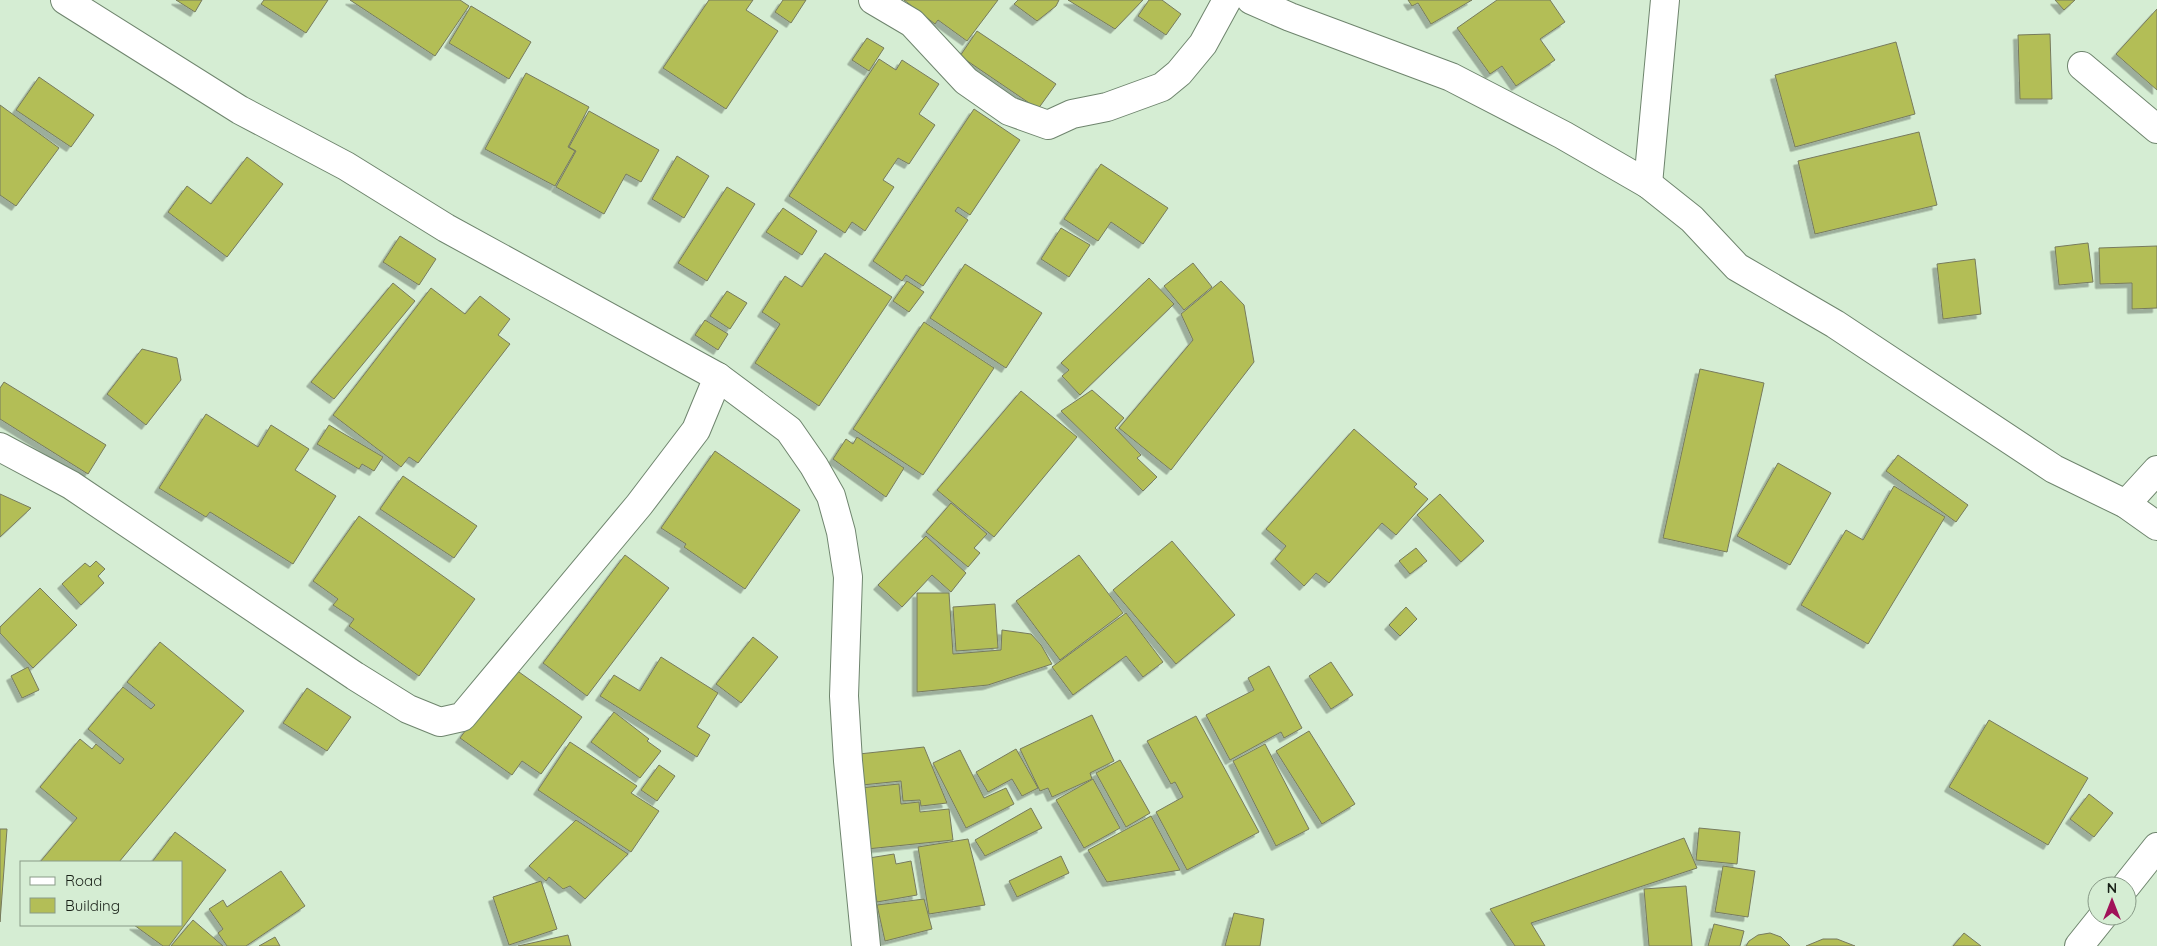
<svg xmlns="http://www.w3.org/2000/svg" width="2157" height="946" font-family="Quicksand,sans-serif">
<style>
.building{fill:#b3be57;stroke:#777b5e;filter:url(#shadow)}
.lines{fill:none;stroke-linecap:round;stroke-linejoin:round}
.minor-casing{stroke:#6f856e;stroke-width:30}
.minor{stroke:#fff;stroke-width:28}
</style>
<defs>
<filter id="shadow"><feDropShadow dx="-4.5" dy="4.5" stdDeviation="0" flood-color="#0004"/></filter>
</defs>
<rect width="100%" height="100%" fill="#d5edd3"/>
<g class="building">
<path d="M176 0H202L195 12Z"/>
<path d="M264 0H328L306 33 261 4Z"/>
<path d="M350 0H460L469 6 435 56Z"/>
<path d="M709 0H753L746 10 778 31 726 109 663 68Z"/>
<path d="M783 0H806L791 23 775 12Z"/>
<path d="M904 0H998L967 41 938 20 935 24Z"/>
<path d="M1018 0H1059L1056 6 1037 21 1014 4Z"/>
<path d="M1068 0H1143L1115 29Z"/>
<path d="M1149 0H1162L1181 14 1166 35 1138 16Z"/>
<path d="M1408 0H1472L1431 24 1418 3 1412 6Z"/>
<path d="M1497 0H1550L1565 22 1540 39 1555 60 1516 86 1502 66 1490 74 1457 28Z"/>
<path d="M2055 0H2075L2064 10Z"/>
<path d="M471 6 531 42 509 79 449 43Z"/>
<path d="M2157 9V90L2116 54Z"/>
<path d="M977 31 1056 84 1038 109 960 56Z"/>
<path d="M2050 34 2052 99H2020L2018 35Z"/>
<path d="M867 38 884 48 869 71 852 60Z"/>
<path d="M1896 42 1915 114 1795 147 1775 75Z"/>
<path d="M879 59 896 70 902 60 939 84 919 114 935 125 909 164 898 158 883 180 894 187 865 231 852 222 845 233 789 196Z"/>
<path d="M526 73 589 107 568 147 575 151 555 186 485 149Z"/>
<path d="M39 77 94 115 71 147 16 110Z"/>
<path d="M0 105 59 148 16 206 0 195Z"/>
<path d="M974 109 1020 140 970 215 958 207 955 211 968 220 923 286 906 275 902 281 873 261Z"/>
<path d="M589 111 659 150 641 182 626 174 604 214 556 187 576 151 569 147Z"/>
<path d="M1919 132 1937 205 1815 234 1798 161Z"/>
<path d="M677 156 709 176 684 218 652 199Z"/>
<path d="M247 157 283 184 227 257 168 212 187 186 211 204Z"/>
<path d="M1101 164 1168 208 1143 244 1111 222 1098 241 1064 219Z"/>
<path d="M727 187 755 204 707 281 678 263Z"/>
<path d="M783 208 817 231 802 255 766 232Z"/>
<path d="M1061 228 1090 245 1069 277 1041 259Z"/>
<path d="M400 236 436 259 419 285 383 262Z"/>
<path d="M2088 243 2093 282 2059 285 2055 247Z"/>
<path d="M2157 246V308L2132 309V283L2100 284 2099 248Z"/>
<path d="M825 253 892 297 819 406 755 363 780 324 762 312 785 276 802 287Z"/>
<path d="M1975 259 1981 314 1943 319 1937 264Z"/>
<path d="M1193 263 1212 287 1184 310 1164 286Z"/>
<path d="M965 264 1042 313 1006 368 930 318Z"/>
<path d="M1149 278 1174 304 1080 395 1062 376 1069 370 1061 363Z"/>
<path d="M907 281 924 292 909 312 893 301Z"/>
<path d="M1221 281 1244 305 1254 362 1171 470 1119 428 1193 340 1181 314Z"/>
<path d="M393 283 415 301 334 399 311 382Z"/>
<path d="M431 288 465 314 480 296 510 319 498 335 510 344 418 463 409 457 401 467 333 415Z"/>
<path d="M727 291 747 303 730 329 710 316Z"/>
<path d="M705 320 728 334 718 350 695 335Z"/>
<path d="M924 322 994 368 923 475 853 429Z"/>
<path d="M142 349 177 358 181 380 146 425 107 394Z"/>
<path d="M1700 369 1764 383 1727 552 1663 538Z"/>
<path d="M4 382 106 445 88 474 0 419V388Z"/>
<path d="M1092 390 1124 418 1115 428 1141 455 1137 458 1157 477 1143 491 1061 411Z"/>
<path d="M1021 391 1077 437 994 537 937 490Z"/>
<path d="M206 414 258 447 271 425 309 449 295 470 336 496 293 564 210 512 206 517 159 488Z"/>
<path d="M329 425 383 457 374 471 362 464 359 469 317 444Z"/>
<path d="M1354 429 1417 484 1414 487 1428 499 1396 535 1382 523 1329 583 1316 573 1304 586 1275 559 1286 546 1266 529Z"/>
<path d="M857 437 904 468 886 497 833 459 846 439 853 444Z"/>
<path d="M715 451 800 510 745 589 684 547 686 544 661 528Z"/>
<path d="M1898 455 1968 505 1956 522 1886 471Z"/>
<path d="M1778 463 1831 493 1790 565 1737 536Z"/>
<path d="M403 476 477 526 454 558 380 509Z"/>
<path d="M1894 486 1945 517 1868 644 1801 605 1846 530 1863 540Z"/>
<path d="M0 494 31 508 0 537Z"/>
<path d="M1440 494 1484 541 1461 562 1417 515Z"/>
<path d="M951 503 987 534 974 548 980 553 968 567 926 532Z"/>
<path d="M359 516 475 599 419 676 349 626 354 619 333 605 338 599 313 581Z"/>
<path d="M926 536 966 573 951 592 932 575 902 607 878 585Z"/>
<path d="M1172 541 1235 615 1176 664 1113 590Z"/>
<path d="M1416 548 1427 561 1410 574 1399 561Z"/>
<path d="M625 555 669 588 587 696 543 663Z"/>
<path d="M1079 555 1123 613 1060 660 1016 601Z"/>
<path d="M96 561 105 569 98 576 104 583 81 605 62 584 85 563 90 567Z"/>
<path d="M40 588 77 625 33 668 0 633V627Z"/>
<path d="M917 593H949L953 654 1001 650 1002 630 1031 634 1041 645 1052 664 988 685 917 692Z"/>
<path d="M995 604 998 648 956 651 953 607Z"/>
<path d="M1406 607 1417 619 1400 636 1389 625Z"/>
<path d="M1126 613 1163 662 1143 677 1126 656 1073 695 1052 667Z"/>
<path d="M753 637 778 657 741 703 716 684Z"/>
<path d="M160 642 244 711 119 862H40L77 818 40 787 80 739 92 749 96 744 120 764 124 759 88 729 123 687 151 709 155 705 127 682Z"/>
<path d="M661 657 718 693 697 727 710 735 697 757 600 696 614 675 640 691Z"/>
<path d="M1331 662 1353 695 1331 709 1309 676Z"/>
<path d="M1269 666 1302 728 1284 738 1281 732 1230 760 1206 715 1254 690 1248 678Z"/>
<path d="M28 667 39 690 22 698 11 676Z"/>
<path d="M512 667 582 717 541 774 522 761 512 775 460 738Z"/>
<path d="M307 688 351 717 327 751 283 723Z"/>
<path d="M614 712 649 739 647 741 661 751 640 778 591 742Z"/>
<path d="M1092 715 1114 761 1090 773 1092 779 1052 797 1048 788 1040 791 1020 749Z"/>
<path d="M1196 716 1259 832 1187 870 1156 812 1183 797 1175 782 1171 784 1147 741Z"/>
<path d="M1989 720 2088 778 2048 845 1949 787Z"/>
<path d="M1309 731 1355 804 1322 824 1276 751Z"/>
<path d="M570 742 637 786 631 793 659 811 631 852 538 790Z"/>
<path d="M1265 744 1309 829 1276 846 1233 761Z"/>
<path d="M924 747 947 803 921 806 920 800 903 801 901 781 862 785 859 754Z"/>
<path d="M1016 749 1038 788 1022 796 1012 779 988 792 976 772Z"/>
<path d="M960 750 984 798 1006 788 1014 804 966 828 933 763Z"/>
<path d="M1120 760 1150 813 1126 827 1096 773Z"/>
<path d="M659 765 675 776 657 801 641 790Z"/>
<path d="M1093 779 1120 828 1084 848 1056 800Z"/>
<path d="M899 784 901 804 919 802 920 812 949 809 953 840 867 849 860 788Z"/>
<path d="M2089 794 2113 813 2094 837 2070 819Z"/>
<path d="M1031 808 1042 828 985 856 975 840Z"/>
<path d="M1151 816 1180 870 1107 882 1088 850Z"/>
<path d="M576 820 628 854 585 899 570 886 563 889 549 877 546 881 529 866Z"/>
<path d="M1699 828 1740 832 1737 864 1696 860Z"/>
<path d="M0 829H7L0 922Z"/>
<path d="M175 832 226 870 169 946H163L134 925H181V862H152Z"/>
<path d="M1684 838 1697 868 1531 923 1545 946H1515L1490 909Z"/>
<path d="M968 839 985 905 929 914 918 847Z"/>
<path d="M894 854 896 864 911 861 917 895 877 902 869 858Z"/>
<path d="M1061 856 1069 873 1017 897 1009 881Z"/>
<path d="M1723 866 1755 871 1748 917 1715 912Z"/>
<path d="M281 871 305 906 246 946H227L218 933 223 929 209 909 223 900 227 907Z"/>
<path d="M541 881 557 929 509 945 493 897Z"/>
<path d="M1686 886 1692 946H1649L1644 889Z"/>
<path d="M924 899 932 929 885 941 877 905Z"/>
<path d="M1234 913 1264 919 1260 946H1225Z"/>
<path d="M193 920 223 946H171Z"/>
<path d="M1714 924 1744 931 1740 946H1708Z"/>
<path d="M1770 933 1781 937 1790 946H1746L1749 941 1758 935Z"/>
<path d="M1964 933 1981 946H1953Z"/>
<path d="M568 935 571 946H518Z"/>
<path d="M275 937 280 946H259Z"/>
<path d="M1823 939H1837L1855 946H1806Z"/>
</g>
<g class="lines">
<g class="minor-casing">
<g id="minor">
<path d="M65 0 240 110 346 166 446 228 718 377 789 430 814 466 831 496 841 532 848 577 844 696 848 761 866 946"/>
<path d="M873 0 912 23 966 81 1009 111 1048 125 1072 114 1107 107 1162 87 1179 73 1203 44 1227 0"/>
<path d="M1251 0 1290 17 1451 77 1563 135 1648 184 1692 219 1737 267 1835 324 2054 469 2126 504 2157 526"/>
<path d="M2082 66 2157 129"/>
<path d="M1648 184 1665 0"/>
<path d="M0 447 71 485 355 676 408 709 440 722 462 717 639 505 696 430 718 377"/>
<path d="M2126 504 2157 470"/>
<path d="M2126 886 2157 847"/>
<path d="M2079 946 2103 916"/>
</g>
</g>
<use href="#minor" class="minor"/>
</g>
<rect x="20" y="861" width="162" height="65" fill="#d5edd3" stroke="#899b88"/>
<rect x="30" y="877" width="25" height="8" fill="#ffffff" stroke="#899b88"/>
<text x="65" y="886" font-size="15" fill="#182017">Road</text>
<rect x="30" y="898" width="25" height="15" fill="#b3be57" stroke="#899b88"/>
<text x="65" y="911" font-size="15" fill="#182017">Building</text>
<g transform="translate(2112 901)"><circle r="24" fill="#d5edd3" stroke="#899b88"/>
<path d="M0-4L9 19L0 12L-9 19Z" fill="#a11259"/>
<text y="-8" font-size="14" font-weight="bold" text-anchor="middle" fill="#182017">N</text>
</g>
</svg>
